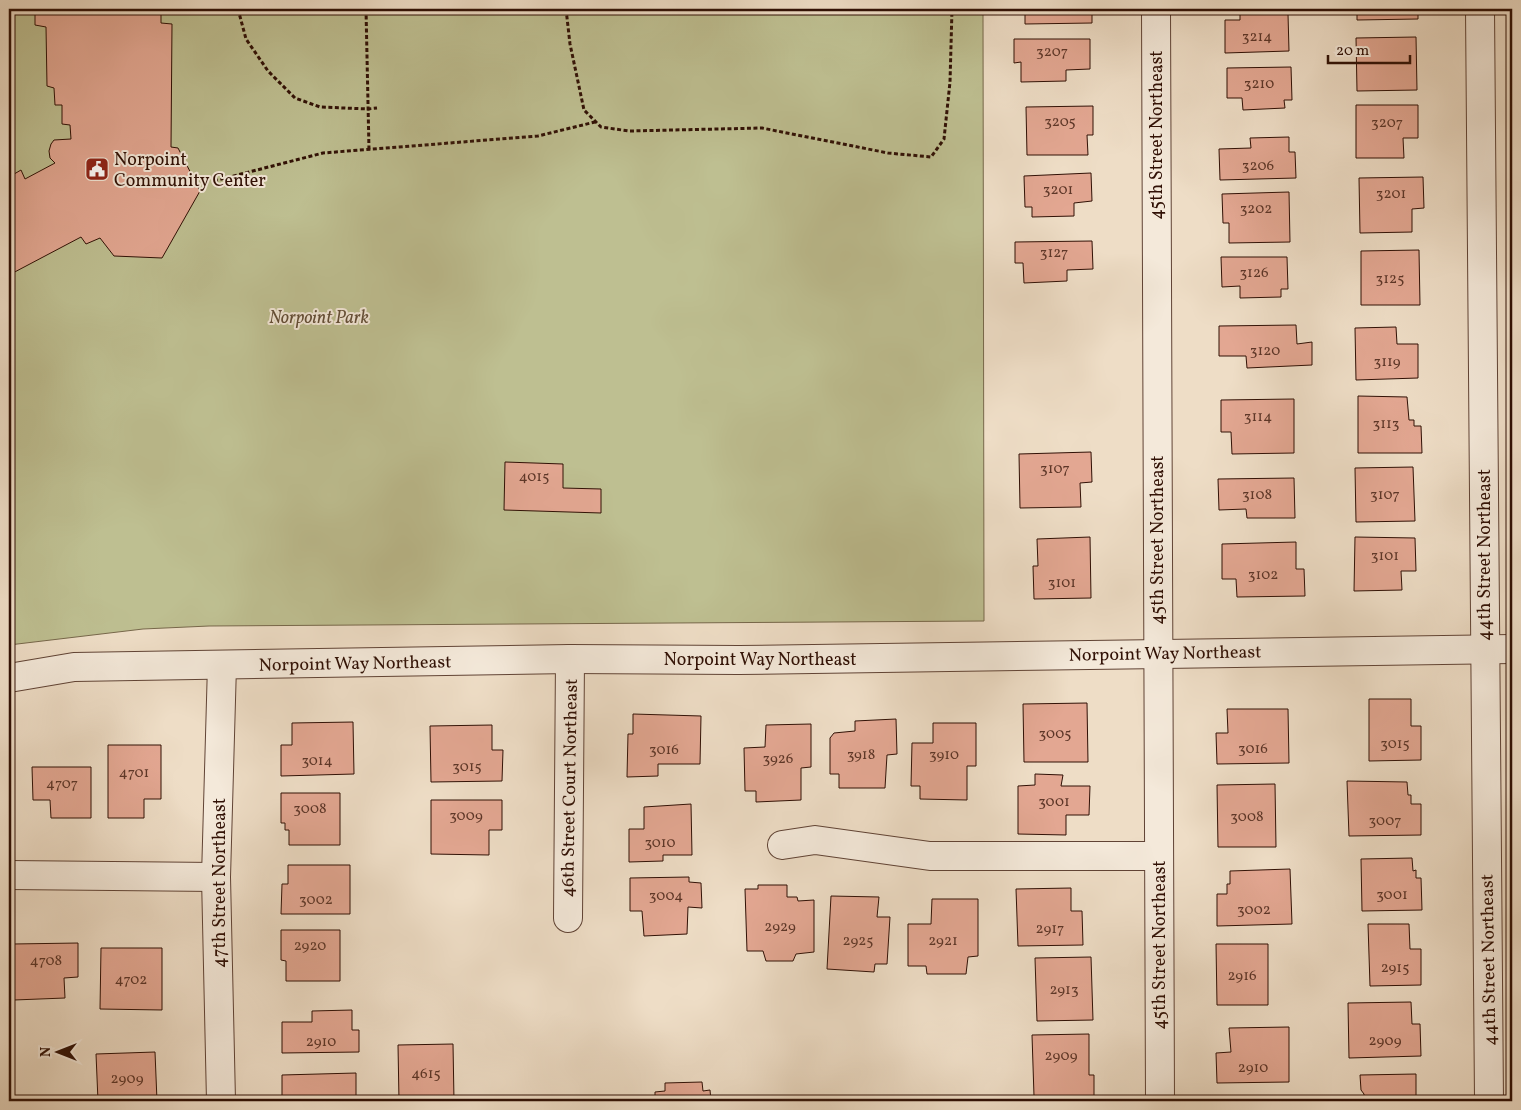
<svg xmlns="http://www.w3.org/2000/svg" width="1521" height="1110" font-family="Vollkorn,serif">
<style>
.green{fill:#bebf91;stroke:#77684b}
.building{fill:#e3a792;stroke:#301005}
.lines{fill:none;stroke-linecap:round;stroke-linejoin:round}
.minor-casing{stroke:#604335;stroke-width:30}
.path{stroke:#301005;stroke-width:3;stroke-dasharray:4 2.5;stroke-linecap:butt}
.minor{stroke:#f4e9da;stroke-width:28}
.labels{text-anchor:middle;stroke-width:4;stroke-linejoin:round;paint-order:stroke}
.number-label{font-size:15px;fill:#5d3628}
.street-label{font-size:18px;fill:#301005;stroke:#f4e9da}
.poi-label{font-size:18px;fill:#301005;stroke:#f4e9da;text-anchor:start}
.park-label{font-size:18px;font-style:italic;fill:#624d36;stroke:#f4e9da}
</style>
<rect width="100%" height="100%" fill="#eeddc6"/>
<filter id="stains"><feTurbulence type="fractalNoise" baseFrequency=".004" numOctaves="4"/><feColorMatrix values="0 0 0 0 .2 0 0 0 0 .09 0 0 0 0 .02 0 0 0 .5 -.17"/></filter>
<radialGradient id="worn" r=".72"><stop offset=".6" stop-color="#630" stop-opacity="0"/><stop offset="1" stop-color="#630" stop-opacity=".3"/></radialGradient>
<path class="green" d="M9 9H983L984 621 209 626 143 629 9 645Z"/>
<g class="building">
<path d="M35 9H161V23L172 24 171 147 178 148 200 191 162 258 114 256 100 238 86 244 81 237 9 275V177L21 170 25 179 55 163 50 158 49 151 51 144 54 140 71 139 70 125 62 124V105H55L54 88 47 86 46 27 35 25Z"/>
<path d="M1025 9H1092V23L1025 24Z"/>
<path d="M1282 9 1283 14H1288L1289 51 1225 53V20H1240V10Z"/>
<path d="M1357 9H1418V19L1357 20Z"/>
<path d="M1416 37 1417 90 1357 91 1356 38Z"/>
<path d="M1014 39H1090V69L1066 70V81L1021 82V62L1014 63Z"/>
<path d="M1291 67 1292 100H1284L1285 108 1243 110 1242 98H1227V68Z"/>
<path d="M1356 105H1418V138H1403L1404 158H1356Z"/>
<path d="M1093 106V135H1087L1088 155H1027L1026 107Z"/>
<path d="M1289 137V152H1295L1296 178 1220 180 1219 149 1251 148 1250 138Z"/>
<path d="M1091 173 1092 201 1074 203V216L1032 217V207H1025L1024 176Z"/>
<path d="M1423 177 1424 208 1412 209V232L1360 233 1359 178Z"/>
<path d="M1289 192 1290 242 1229 243V223H1223L1222 194Z"/>
<path d="M1092 241 1093 269 1067 270V281L1024 283 1023 263H1015V242Z"/>
<path d="M1419 250 1420 305H1361V251Z"/>
<path d="M1221 257H1287L1288 289H1281V297L1240 298V286L1222 287Z"/>
<path d="M1296 325 1297 344 1312 342V365L1247 368 1246 356H1219V326Z"/>
<path d="M1396 327 1397 344H1418V378L1356 380 1355 328Z"/>
<path d="M1358 396 1407 397 1409 420H1414V426H1421L1422 453H1358Z"/>
<path d="M1294 399V453L1232 454 1231 432H1221V400Z"/>
<path d="M1091 452 1092 482 1080 483 1081 507 1020 508 1019 454Z"/>
<path d="M505 462 563 464V488L601 489V513L504 510Z"/>
<path d="M1413 467 1415 521 1356 522 1355 468Z"/>
<path d="M1294 478 1295 518H1247L1246 509 1219 510 1218 479Z"/>
<path d="M1090 537 1091 598 1034 599 1033 566H1038L1037 539Z"/>
<path d="M1355 537 1415 538 1416 571H1401L1402 590 1354 591Z"/>
<path d="M1296 542V569H1304L1305 596 1237 597 1236 579H1222V544Z"/>
<path d="M1369 699H1411V726H1421V760L1369 761Z"/>
<path d="M1087 703 1088 762H1024L1023 704Z"/>
<path d="M1227 709H1288L1289 763 1217 764 1216 733H1228Z"/>
<path d="M633 714 701 716 700 764H658V776L627 777 628 734H633Z"/>
<path d="M896 719 897 754 887 755 885 788H839V774H830V738L834 733 855 731V721Z"/>
<path d="M353 722 354 774 281 776V745H292V723Z"/>
<path d="M933 723H976V766H967V800L920 799V786H911L912 743H933Z"/>
<path d="M811 724V767L801 768V800L756 802V791H745L744 748 765 747 766 725Z"/>
<path d="M492 725V750H503L502 781 431 782 430 726Z"/>
<path d="M108 745H161V799H144V818H108Z"/>
<path d="M32 767H91V818H51L50 800H33Z"/>
<path d="M1035 774 1063 775 1061 786H1090L1089 815H1066V835L1018 834V786L1035 785Z"/>
<path d="M1347 781 1407 782 1408 795H1411V804H1421V835L1349 836Z"/>
<path d="M1275 784 1276 847H1218L1217 785Z"/>
<path d="M281 793H340V845H289V830H285V823H281Z"/>
<path d="M431 800H502V830H489V855L431 854Z"/>
<path d="M691 804 692 855H663V861L629 862V829H644V807Z"/>
<path d="M1412 858 1413 871 1416 870V878H1421L1422 910 1362 911 1361 859Z"/>
<path d="M288 865H350V914H281L282 884H288Z"/>
<path d="M1290 869 1292 924 1217 926V894H1227V884H1230V871Z"/>
<path d="M689 877V882L701 883 702 908 688 907 687 934 644 936 642 911H630V878Z"/>
<path d="M758 885H787V897H797L798 901 814 900V952L796 954 793 961H766L763 951H747L745 889H758Z"/>
<path d="M1071 888V911H1082L1083 945 1018 946 1016 889Z"/>
<path d="M831 896 879 897 877 917H890L887 964H875L874 972 827 969Z"/>
<path d="M932 899H978V956L968 957 966 974H927L926 966H908V924H931Z"/>
<path d="M1368 924H1409L1410 949H1421V985L1370 986Z"/>
<path d="M281 930H340V981H286V961L281 960Z"/>
<path d="M78 943V977L64 978 65 998 14 1000 13 944Z"/>
<path d="M1216 944H1268V1005H1217Z"/>
<path d="M101 948H162V1010L100 1009Z"/>
<path d="M1091 957 1093 1020 1037 1021 1035 958Z"/>
<path d="M1411 1002 1412 1024H1420L1421 1056 1349 1058 1348 1003Z"/>
<path d="M352 1010V1030H359V1052L282 1053V1022H312V1011Z"/>
<path d="M1289 1027V1082L1217 1083 1216 1053 1231 1052 1229 1028Z"/>
<path d="M1089 1034V1075H1094V1096H1034L1032 1035Z"/>
<path d="M453 1044 454 1101H399L398 1045Z"/>
<path d="M155 1052 157 1101H98L96 1054Z"/>
<path d="M356 1073V1101H282V1075Z"/>
<path d="M1416 1074V1101H1364V1094L1361 1090 1360 1075Z"/>
<path d="M702 1082 703 1091 710 1090 711 1101H655V1092L665 1091V1083Z"/>
<path d="M1290 1099V1101H1217V1100Z"/>
</g>
<g class="lines">
<g class="minor-casing">
<g id="minor">
<path d="M1156 9 1160 1101"/>
<path d="M1480 9 1489 1101"/>
<path d="M9 678 74 667 570 659 739 660 1512 649"/>
<path d="M782 845 815 840 930 856H1158"/>
<path d="M9 875 216 877"/>
<path d="M568 918 570 659"/>
<path d="M221 1101 216 877 222 665"/>
</g>
</g>
<g class="path">
<path d="M238 9 246 39 268 71 295 98 320 107 368 109 377 108"/>
<path d="M366 9 369 150"/>
<path d="M566 9 570 44 584 110 601 127 629 131 762 128 888 153 931 157 944 139 950 82 952 9"/>
<path d="M214 181 323 153 538 136 595 122"/>
</g>
<use href="#minor" class="minor"/>
</g>
<defs>
<g id="civic-square" transform="scale(1.25)"><rect x="-9" y="-9" width="18" height="18" rx="4" fill="#8f2418" stroke="#f4e9da"/><path d="M-.6-6.5H3V-4.5H.6V-3L4-1V1h2V6H-6V1h2V-1L-.6-3ZM-1.2 2.5V6h2.4V2.5Z" fill="#fff"/></g>
</defs>
<g fill-rule="evenodd">
<use href="#civic-square" x="97" y="169"/>
</g>
<g class="labels">
<g class="number-label">
<text x="1257" y="41">3214</text>
<text x="1052" y="56">3207</text>
<text x="1259" y="88">3210</text>
<text x="1060" y="126">3205</text>
<text x="1387" y="127">3207</text>
<text x="1258" y="170">3206</text>
<text x="1058" y="194">3201</text>
<text x="1391" y="198">3201</text>
<text x="1256" y="213">3202</text>
<text x="1054" y="257">3127</text>
<text x="1254" y="277">3126</text>
<text x="1390" y="283">3125</text>
<text x="1265" y="355">3120</text>
<text x="1387" y="366">3119</text>
<text x="1258" y="421">3114</text>
<text x="1386" y="428">3113</text>
<text x="1055" y="473">3107</text>
<text x="534" y="481">4015</text>
<text x="1257" y="499">3108</text>
<text x="1385" y="499">3107</text>
<text x="1385" y="560">3101</text>
<text x="1263" y="579">3102</text>
<text x="1062" y="587">3101</text>
<text x="1055" y="738">3005</text>
<text x="1395" y="748">3015</text>
<text x="1253" y="753">3016</text>
<text x="664" y="754">3016</text>
<text x="861" y="759">3918</text>
<text x="944" y="759">3910</text>
<text x="778" y="763">3926</text>
<text x="317" y="765">3014</text>
<text x="467" y="771">3015</text>
<text x="134" y="777">4701</text>
<text x="62" y="788">4707</text>
<text x="1054" y="806">3001</text>
<text x="310" y="813">3008</text>
<text x="466" y="820">3009</text>
<text x="1247" y="821">3008</text>
<text x="1385" y="825">3007</text>
<text x="660" y="847">3010</text>
<text x="1392" y="899">3001</text>
<text x="666" y="900">3004</text>
<text x="316" y="904">3002</text>
<text x="1254" y="914">3002</text>
<text x="780" y="931">2929</text>
<text x="1050" y="933">2917</text>
<text x="858" y="945">2925</text>
<text x="943" y="945">2921</text>
<text x="310" y="950">2920</text>
<text x="46" y="965">4708</text>
<text x="1395" y="972">2915</text>
<text x="1242" y="980">2916</text>
<text x="131" y="984">4702</text>
<text x="1064" y="994">2913</text>
<text x="1385" y="1045">2909</text>
<text x="321" y="1046">2910</text>
<text x="1061" y="1060">2909</text>
<text x="1253" y="1072">2910</text>
<text x="426" y="1078">4615</text>
<text x="127" y="1083">2909</text>
</g>
<g class="street-label">
<text transform="translate(1156 135) rotate(-90)" y="6">45th Street Northeast</text>
<text transform="translate(1157 540) rotate(-90)" y="6">45th Street Northeast</text>
<text transform="translate(1484 555) rotate(-90)" y="6">44th Street Northeast</text>
<text transform="translate(1165 653) rotate(-1)" y="6">Norpoint Way Northeast</text>
<text x="760" y="665">Norpoint Way Northeast</text>
<text transform="translate(355 663) rotate(-1)" y="6">Norpoint Way Northeast</text>
<text transform="translate(569 788) rotate(-89)" y="6">46th Street Court Northeast</text>
<text transform="translate(219 883) rotate(-90)" y="6">47th Street Northeast</text>
<text transform="translate(1159 945) rotate(-90)" y="6">45th Street Northeast</text>
<text transform="translate(1488 960) rotate(-91)" y="6">44th Street Northeast</text>
</g>
<g class="poi-label">
<text x="114" y="165">Norpoint<tspan x="114" dy="21">Community Center</tspan></text>
</g>
<g class="park-label">
<text x="319" y="323">Norpoint Park</text>
</g>
</g>
<rect width="1521" height="1110" fill="none" stroke="#eeddc6" stroke-width="30"/>
<rect x="10" y="10" width="1501" height="1090" fill="none" stroke="#301005" stroke-width="2.5"/>
<rect x="15" y="15" width="1491" height="1080" fill="none" stroke="#301005"/>
<g transform="translate(58 1052) rotate(270)" stroke="#f4e9da" stroke-width="4" paint-order="stroke">
<path d="M0-4L9 19L0 12L-9 19Z" fill="#301005"/>
<text y="-8" font-size="14" font-weight="bold" text-anchor="middle" fill="#301005">N</text>
</g>
<path d="M1328 55v8h82v-8" fill="none" stroke="#301005" stroke-width="2.5"/>
<text x="1336" y="55" font-size="15" fill="#301005" stroke="#f4e9da" stroke-width="4" paint-order="stroke">20 m</text>
<rect width="100%" height="100%" filter="url(#stains)"/>
<rect width="100%" height="100%" fill="url(#worn)"/>
</svg>
